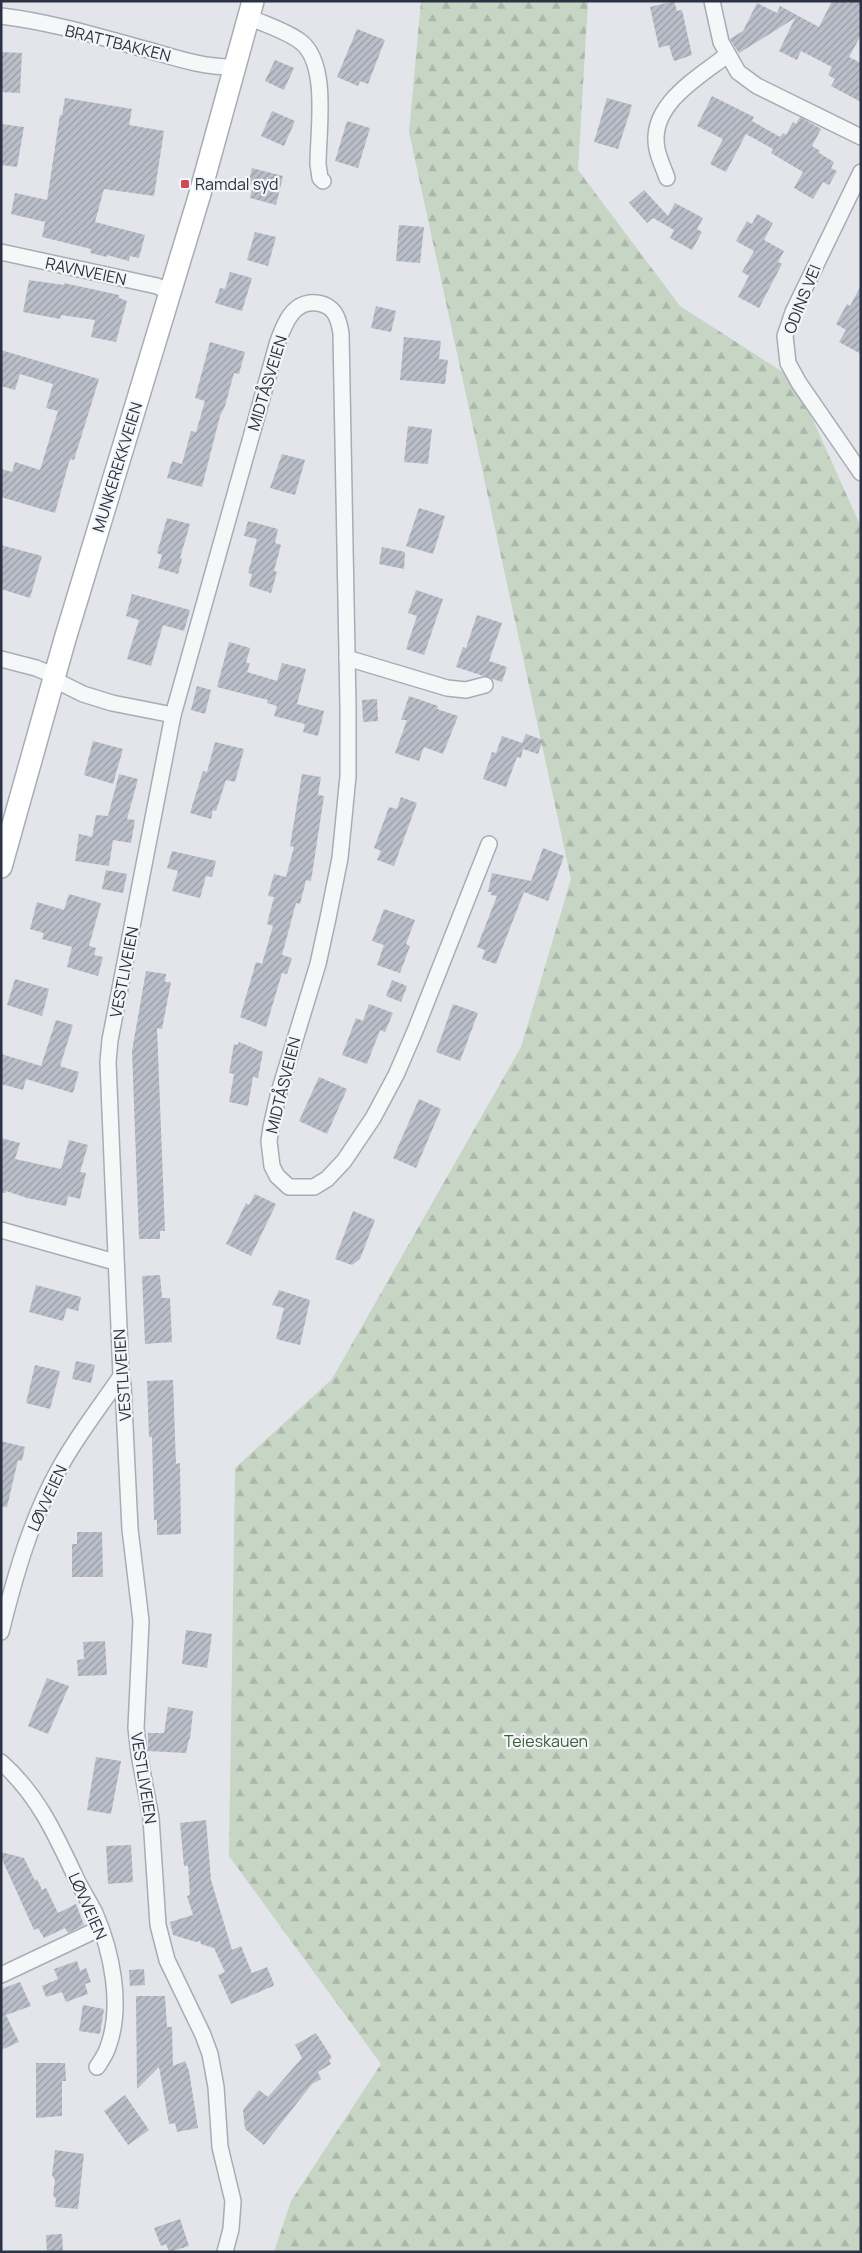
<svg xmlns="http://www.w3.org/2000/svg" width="862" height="2253" font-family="Manrope,sans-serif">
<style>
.forest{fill:url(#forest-firs)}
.building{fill:url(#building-hatch)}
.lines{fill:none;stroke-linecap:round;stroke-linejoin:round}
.minor-casing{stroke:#a8acb5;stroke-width:18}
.secondary-casing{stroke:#a8acb5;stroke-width:24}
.minor{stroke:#f6f7f9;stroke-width:15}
.secondary{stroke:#fff;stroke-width:21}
.poi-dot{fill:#cc4b55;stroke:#f3f5f8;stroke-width:2}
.labels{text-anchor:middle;stroke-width:4.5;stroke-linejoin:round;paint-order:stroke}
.street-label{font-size:16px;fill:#2b3243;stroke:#f3f5f8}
.poi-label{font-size:16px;fill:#2b3243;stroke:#f3f5f8;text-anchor:start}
.park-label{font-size:16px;fill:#3d5e38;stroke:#f3f5f8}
</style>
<defs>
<pattern id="forest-firs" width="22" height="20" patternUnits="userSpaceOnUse" patternTransform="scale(1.25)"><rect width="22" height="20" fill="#c7d5c4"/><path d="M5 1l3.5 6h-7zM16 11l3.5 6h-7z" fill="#abb7aa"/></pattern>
<pattern id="building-hatch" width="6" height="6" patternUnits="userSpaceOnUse" patternTransform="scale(1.25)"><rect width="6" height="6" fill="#babec8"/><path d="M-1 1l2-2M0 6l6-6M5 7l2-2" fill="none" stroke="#979ba4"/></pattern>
</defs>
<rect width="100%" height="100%" fill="#e3e5eb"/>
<path class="forest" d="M421 1H588L578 170 680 306 795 380 861 527V2252H274L291 2201 381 2064 229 1856 235 1468 332 1379 521 1047 571 879 409 132Z"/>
<g class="building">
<path d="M674 1 677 11 682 10 692 55 675 61 673 59 669 45 659 48 650 7Z"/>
<path d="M832 1H861V35L849 57 861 63V102L831 86 835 79 828 75 832 67 801 51 797 60 779 51 795 18 739 53 730 39 743 31 757 3 777 13 780 6 819 27Z"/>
<path d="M357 29 385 40 368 84 360 81 358 86 337 77Z"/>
<path d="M1 52 22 53 20 93 1 92Z"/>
<path d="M275 60 294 68 284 90 265 81Z"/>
<path d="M712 96 754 117 752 121 780 137 783 133 786 135 793 122 796 124 800 117 821 129 812 146 820 151 819 153 834 162 831 168 837 171 829 185 823 182 813 199 794 188 803 172 771 153 773 149 746 134 726 172 710 164 723 139 697 126Z"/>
<path d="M65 98 132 109 129 125 164 131 154 196 104 189 95 222 145 235 139 258 130 256 129 261 107 255V257L90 253 91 249 42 237 45 222 11 214 15 193 47 200 60 115H62Z"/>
<path d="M607 98 632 105 618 149 594 142Z"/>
<path d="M272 111 295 121 284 146 261 136Z"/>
<path d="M347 121 370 128 358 168 335 161Z"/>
<path d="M1 124 24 127 17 167 1 165Z"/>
<path d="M252 168 283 176 276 205 250 198 253 185 248 184Z"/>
<path d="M644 190 668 216 675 203 703 218 697 229 702 232 692 250 670 238 674 230 653 218 647 223 629 203Z"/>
<path d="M757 214 773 223 764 240 784 251 778 262 782 264 759 308 738 297 749 276 742 272 754 251 736 241 747 221 752 224Z"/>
<path d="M399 225 424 227 420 263 396 261Z"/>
<path d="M255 232 276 237 268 266 247 260Z"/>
<path d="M230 272 252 278 242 311 215 303 220 288 225 289Z"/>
<path d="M29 280 64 285V283L119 295V298L127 301 116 342 91 337 95 320 61 315 60 319 23 312Z"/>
<path d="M861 285V354L839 342 846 330 836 324 847 304 850 306Z"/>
<path d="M376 306 396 311 391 332 371 328Z"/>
<path d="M404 337 441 341 439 359 448 360 445 384 400 380Z"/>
<path d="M210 342 245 352 239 374 234 373 225 406 220 416 202 487 167 478 172 461 182 464 191 431 196 432 205 401 195 398Z"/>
<path d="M1 350 99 379 74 460 71 459 69 462 55 513 1 497V469L12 472 15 462 40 470 58 411 46 408 53 384 20 374 15 390 1 386Z"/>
<path d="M408 426 432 429 428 464 404 462Z"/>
<path d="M282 454 305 460 295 495 270 488Z"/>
<path d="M419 508 445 516 433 554 406 546Z"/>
<path d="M167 518 190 524 180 558 182 559 178 574 158 568 162 555 157 553Z"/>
<path d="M248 521 278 529 275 543 281 545 274 571 277 572 271 593 249 586 252 574 248 573 257 539 244 536Z"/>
<path d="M1 545 42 556 30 598 1 589Z"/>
<path d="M382 547 405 552 404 569 379 564Z"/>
<path d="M416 590 443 599 424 655 406 649 417 616 408 613Z"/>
<path d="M132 594 190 610 184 631 163 625 151 666 127 659 139 620 126 616Z"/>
<path d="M477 615 502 623 489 661 507 667 502 682 456 667 463 647 466 648Z"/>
<path d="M229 642 250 648 246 663H250L247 672 277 681 282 663 306 669 297 704 324 711 318 736 303 732 305 724 274 716 277 706 267 703 268 700 217 687Z"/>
<path d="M197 686 211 690 205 714 191 710Z"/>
<path d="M409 696 438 706 437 709 458 716 443 754 424 747 419 761 395 753 407 720H401Z"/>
<path d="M377 699 378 721 363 722 362 700Z"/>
<path d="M526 734 543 740 538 754 523 749 521 758 517 757 506 787 483 779 492 752 496 753 502 736 522 743Z"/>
<path d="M93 741 123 749 113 784 84 775Z"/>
<path d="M215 742 244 749 235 782 226 780 216 811 213 810 211 819 190 813 203 771 207 772Z"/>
<path d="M119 774 138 779 127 819 135 820 131 843 113 840 109 866 75 861 79 834 92 837 96 815 108 816Z"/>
<path d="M302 774 321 777 318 795 324 796 311 881 306 880 300 904 296 903 282 955 292 958 287 974 282 973 266 1027 240 1017 256 962 262 964 273 926 267 924 274 897 268 896 274 874 286 877 294 847 290 846Z"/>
<path d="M401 797 417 803 394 866 377 860 381 851 374 848 389 807 397 809Z"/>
<path d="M543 848 564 856 548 901 524 892 496 964 482 959 485 950 477 947 497 896 491 895V892H488L492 873 531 881Z"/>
<path d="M172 851 216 861 212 877 206 876 200 898 172 891 178 871 167 868Z"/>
<path d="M106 870 127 874 123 893 102 889Z"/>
<path d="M69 894 101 903 89 946 96 948 94 955 103 957 98 976 67 967 72 947 42 939 44 933 30 929 37 902 64 910Z"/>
<path d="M384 909 415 920 406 944 410 946 400 973 377 965 384 945 372 941Z"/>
<path d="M146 971 166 974 165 982H171L162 1029 157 1028 165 1231H160V1239H139L132 1051Z"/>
<path d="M15 979 49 989 42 1016 7 1005Z"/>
<path d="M392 980 407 986 401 1002 386 996Z"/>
<path d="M369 1004 393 1013 385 1032 380 1030 367 1064 342 1055 356 1018 363 1021Z"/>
<path d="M453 1004 478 1013 460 1061 436 1052Z"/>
<path d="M56 1020 73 1025 60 1066 79 1072 73 1093 26 1079 23 1090 1 1084V1054L41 1066Z"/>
<path d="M239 1042 263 1052 258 1078 253 1077 248 1106 229 1102 234 1074 229 1073 234 1044 238 1045Z"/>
<path d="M319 1077 347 1089 327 1134 299 1121Z"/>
<path d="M419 1099 441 1109 416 1168 393 1158Z"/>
<path d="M1 1138 20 1143 15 1159 61 1169 69 1140 88 1145 80 1172 86 1173 80 1199 68 1196 66 1206 27 1198 6 1191 5 1193H1Z"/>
<path d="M255 1194 276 1204 251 1256 226 1244 246 1203 249 1205Z"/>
<path d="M353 1211 375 1220 360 1259 352 1265 335 1259Z"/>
<path d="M160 1275 162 1298H170L172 1342 145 1344 142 1276Z"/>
<path d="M36 1285 81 1297 78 1311 67 1308 63 1321 29 1312Z"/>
<path d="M279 1290 310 1300 300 1345 276 1339 284 1308 272 1305Z"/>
<path d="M76 1361 95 1365 91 1383 72 1379Z"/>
<path d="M35 1365 60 1371 50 1409 26 1403Z"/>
<path d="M173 1380 176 1464 180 1463 181 1534 157 1535V1520H154L152 1437H149L147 1381Z"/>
<path d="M1 1441 25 1447 22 1461 18 1460 7 1507H1Z"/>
<path d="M77 1532H102L103 1577H72V1544H77Z"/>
<path d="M186 1630 212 1634 207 1668 182 1664Z"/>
<path d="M105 1641 107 1675 78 1676 77 1660 84 1659 83 1642Z"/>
<path d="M47 1678 69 1686 48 1734 28 1726Z"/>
<path d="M168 1707 193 1711 190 1739H189L186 1753 148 1751V1733H164Z"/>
<path d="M96 1757 121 1761 111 1814 87 1810Z"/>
<path d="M206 1820 211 1880 232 1950 241 1946 252 1973 267 1967 274 1984 273 1986 231 2004 218 1975 225 1972 214 1948 201 1944 200 1941 196 1942 173 1935 170 1922 193 1915 187 1896 190 1895 188 1866H184L180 1823Z"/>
<path d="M131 1845 133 1882 108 1884 106 1846Z"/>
<path d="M1 1852 24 1858 35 1881 37 1879 42 1890 46 1888 58 1913 76 1904 84 1925 68 1933 65 1928 44 1938 38 1928 34 1930 1 1857Z"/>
<path d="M77 1961 80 1971 86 1968 91 1982 85 1984 88 1994 66 2002 62 1992 46 1997 42 1986 58 1979 54 1969Z"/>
<path d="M144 1969 145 1985 130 1986 129 1970Z"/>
<path d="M20 1982 31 2006 6 2015 19 2042 1 2050V1989Z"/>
<path d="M136 1996H165L167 2027H172L173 2066 185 2061 189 2071 198 2128 177 2132 175 2123 169 2124 159 2067 137 2089Z"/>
<path d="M83 2005 104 2009 100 2034 79 2031Z"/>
<path d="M316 2033 332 2058 329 2060 331 2064 318 2072 321 2079 312 2084 264 2145 245 2129 243 2110 259 2090 268 2097 302 2058 295 2045Z"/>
<path d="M36 2063H65L66 2081H62V2116L36 2118Z"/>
<path d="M125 2095 149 2130 128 2145 104 2111Z"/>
<path d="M55 2150 84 2154 78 2209 55 2207 56 2199 53 2195 55 2180 52 2175Z"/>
<path d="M180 2219 189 2246 169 2252 166 2244 161 2246 154 2228Z"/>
<path d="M62 2234 63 2251 47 2252 46 2235Z"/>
</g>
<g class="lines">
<g class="minor-casing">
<g id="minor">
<path d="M712 1 721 42 738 72 757 86 861 137"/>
<path d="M1 16C51 22 100 37 148 50 176 58 205 68 235 67"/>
<path d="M249 17C266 25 287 31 301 42 329 64 318 131 318 164L320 178 323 181"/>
<path d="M861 172 793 312 785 336 788 363 799 383 861 473"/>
<path d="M667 178C664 169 659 159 657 149 648 105 698 78 727 55"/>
<path d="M1 252 157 286 170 292"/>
<path d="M347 658 447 688 466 690 485 685"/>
<path d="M1 659 36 668 48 673 61 683 83 694 112 703 173 715 278 341C282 331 287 317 295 310 307 298 331 301 337 318 339 322 340 328 341 333L348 707V776L340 858 328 918 318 964 279 1092 271 1127 269 1141 272 1166 277 1176 289 1187H314L327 1179 344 1161 373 1118 396 1075 415 1031 489 844"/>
<path d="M173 715 110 1040 108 1062 121 1376 123 1385 130 1529 141 1621 136 1728 139 1754 151 1818 158 1925 167 1960 203 2035 210 2054 216 2087 220 2147 233 2201 231 2229 225 2252"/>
<path d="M1 1230 115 1262"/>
<path d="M1 1632C15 1576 31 1519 59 1469 76 1437 100 1407 121 1376"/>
<path d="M1 1762C37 1794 55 1833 75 1876 81 1889 89 1901 95 1913 112 1952 123 2006 108 2047 106 2054 101 2061 97 2067"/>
<path d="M1 1975 92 1932"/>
</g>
</g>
<g class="secondary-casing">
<path id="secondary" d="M1 867 65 639 199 197 253 1"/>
</g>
<use href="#minor" class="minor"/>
<use href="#secondary" class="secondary"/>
</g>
<rect class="poi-dot" x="180" y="179" width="10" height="10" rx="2.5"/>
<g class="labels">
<g class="street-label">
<text transform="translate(118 43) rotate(14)" y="6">BRATTBAKKEN</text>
<text transform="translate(86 271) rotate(12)" y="6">RAVNVEIEN</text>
<text transform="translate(802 299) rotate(-68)" y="6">ODINS VEI</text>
<text transform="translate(267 383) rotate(-73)" y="6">MIDTÅSVEIEN</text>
<text transform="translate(117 467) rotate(-73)" y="6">MUNKEREKKVEIEN</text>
<text transform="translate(124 972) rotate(-79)" y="6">VESTLIVEIEN</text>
<text transform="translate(283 1085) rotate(-76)" y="6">MIDTÅSVEIEN</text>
<text transform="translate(122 1375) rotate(-94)" y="6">VESTLIVEIEN</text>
<text transform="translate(47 1498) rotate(-65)" y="6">LØVVEIEN</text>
<text transform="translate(144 1778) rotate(81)" y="6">VESTLIVEIEN</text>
<text transform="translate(88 1906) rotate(66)" y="6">LØVVEIEN</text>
</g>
<g class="poi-label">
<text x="195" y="190">Ramdal syd</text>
</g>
<g class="park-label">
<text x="546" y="1747">Teieskauen</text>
</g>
</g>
<rect width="862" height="2253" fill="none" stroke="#2b3243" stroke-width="5"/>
</svg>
